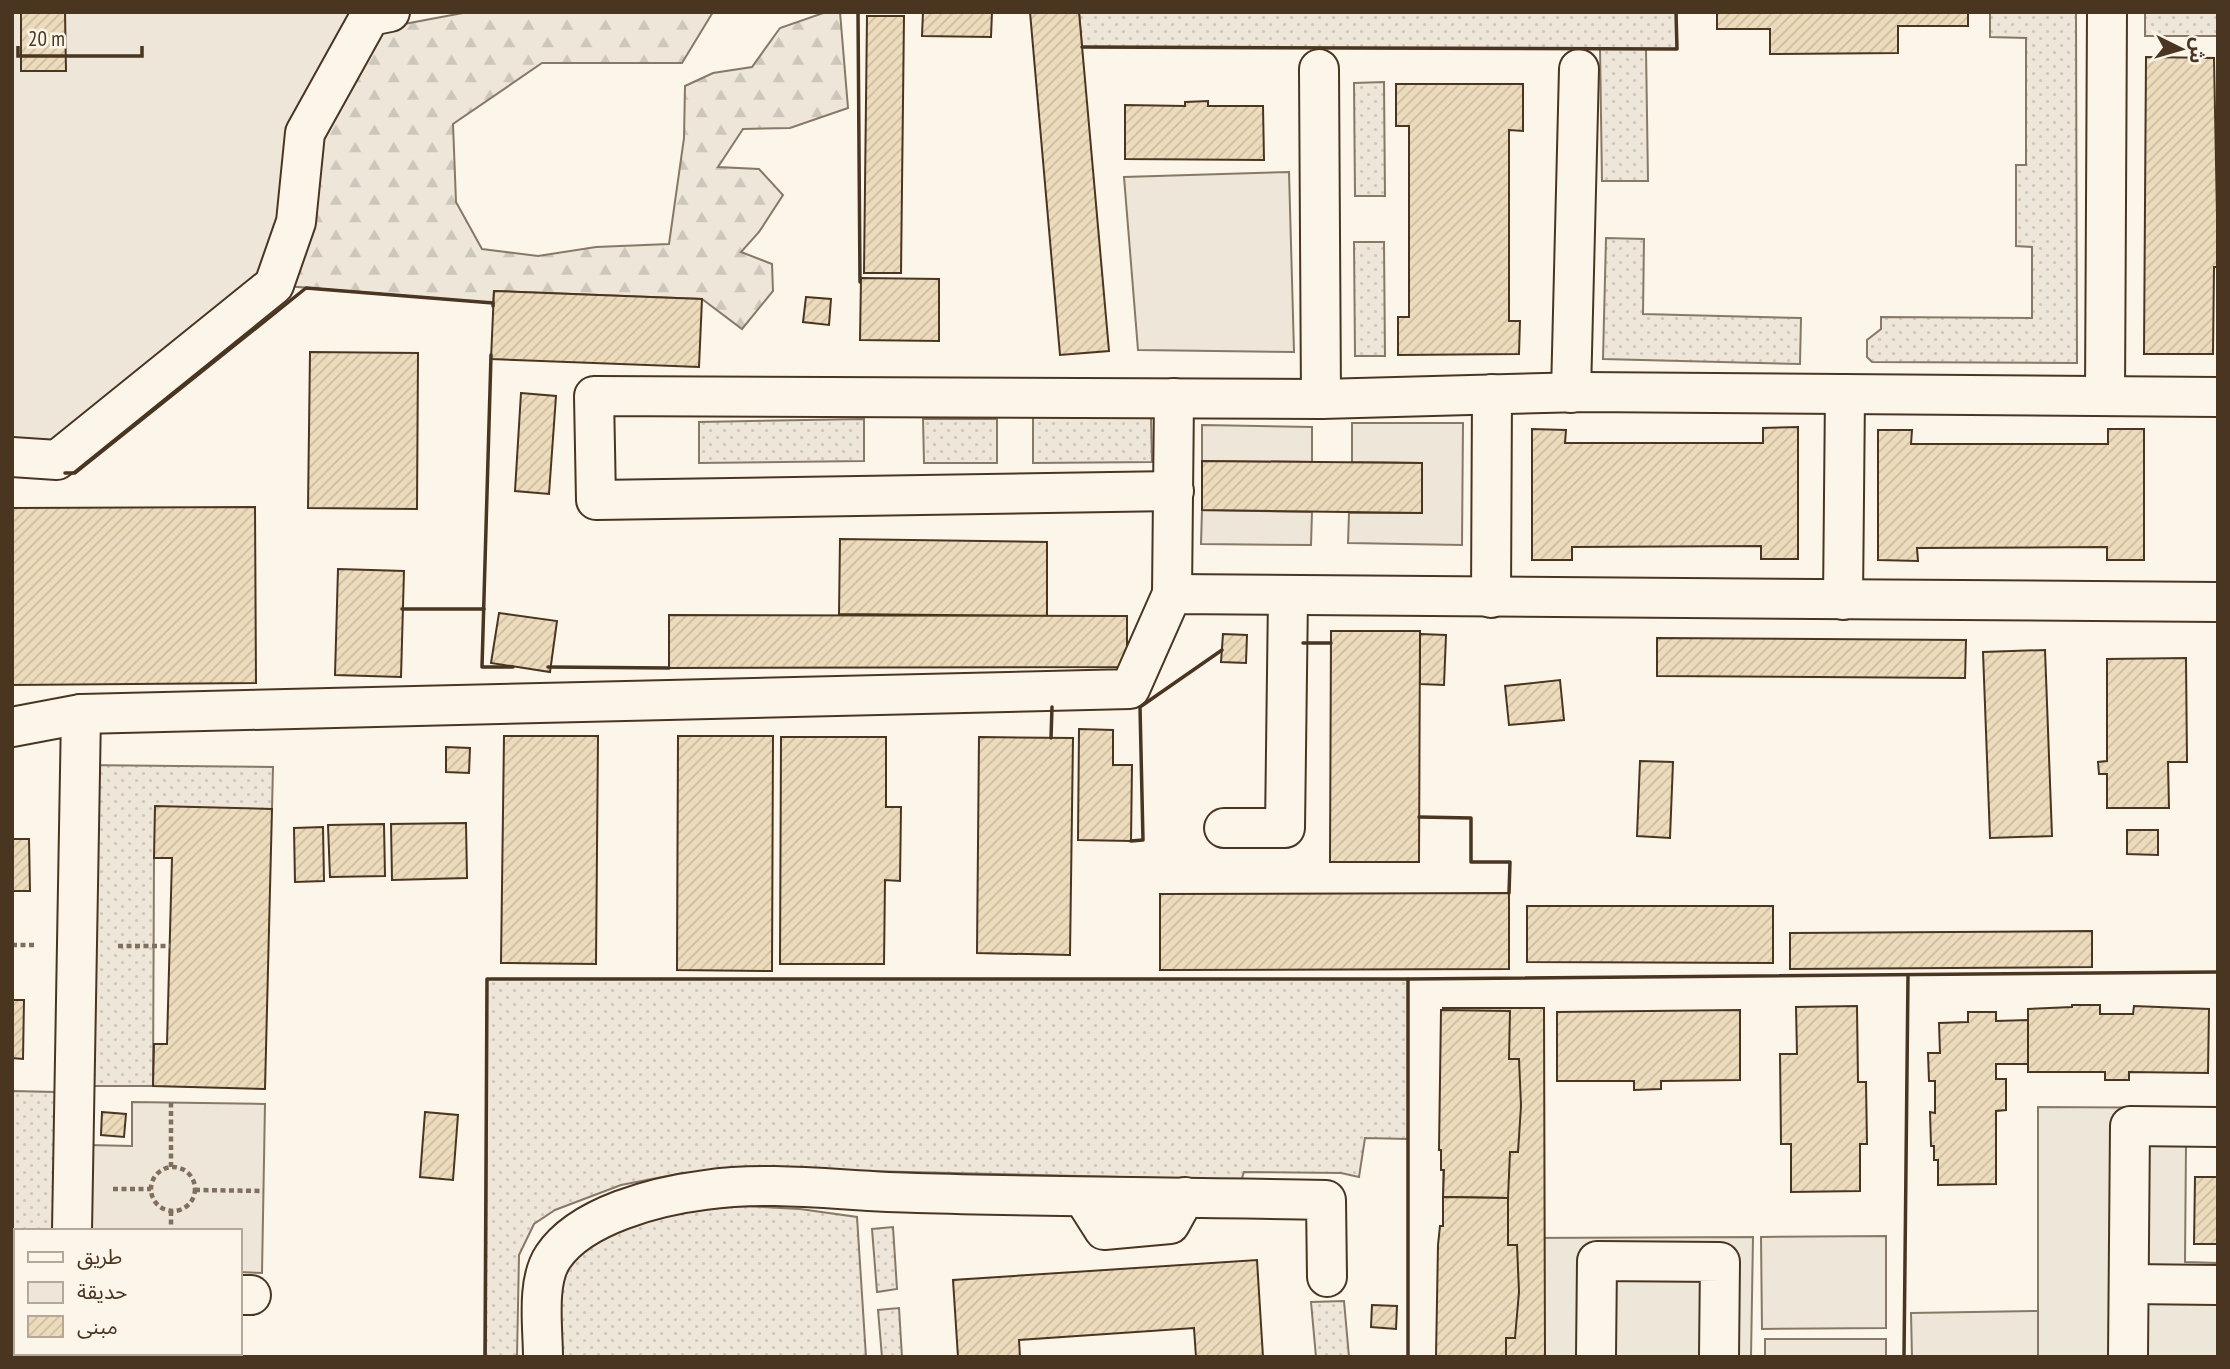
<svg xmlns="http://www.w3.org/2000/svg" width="2230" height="1369" font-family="'PT Sans Narrow','Noto Sans Arabic',sans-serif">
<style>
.grass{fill:url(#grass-dots);stroke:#887966;stroke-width:2}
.forest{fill:url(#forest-firs);stroke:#887966;stroke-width:2}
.green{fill:#ede6d9;stroke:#887966;stroke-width:2}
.parking{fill:#ede7d9;stroke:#887966;stroke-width:2}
.building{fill:url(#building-hatch);stroke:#4a3520;stroke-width:2}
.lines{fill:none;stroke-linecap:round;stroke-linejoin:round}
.minor-casing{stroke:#4a3520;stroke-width:42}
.path{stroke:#7f6f5c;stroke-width:4.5;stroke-dasharray:5 3.5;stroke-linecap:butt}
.minor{stroke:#fbf6e9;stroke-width:38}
.wall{stroke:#4a3520;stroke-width:3.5}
</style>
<defs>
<pattern id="grass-dots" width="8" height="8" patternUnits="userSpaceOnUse" patternTransform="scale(1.75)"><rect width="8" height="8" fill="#ede6d9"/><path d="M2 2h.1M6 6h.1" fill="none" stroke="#cdc6ba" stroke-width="1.8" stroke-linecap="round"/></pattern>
<pattern id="forest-firs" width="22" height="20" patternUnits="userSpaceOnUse" patternTransform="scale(1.75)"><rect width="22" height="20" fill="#ede6d9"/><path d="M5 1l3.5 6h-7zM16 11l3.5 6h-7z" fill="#cdc6ba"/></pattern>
<pattern id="building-hatch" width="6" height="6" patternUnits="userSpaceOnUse" patternTransform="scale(1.75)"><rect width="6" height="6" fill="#ecdcbc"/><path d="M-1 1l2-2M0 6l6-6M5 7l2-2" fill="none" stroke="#ccbda1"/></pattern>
</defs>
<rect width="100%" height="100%" fill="#fbf6e9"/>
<g class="grass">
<path d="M1079 12H1676L1677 49H1646L1648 181H1602L1600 49 1082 47Z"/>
<path d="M1990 12H2076L2077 363 1872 362 1867 357V340L1881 329V317L2032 318V247L2016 246V165H2026V38L1990 37Z"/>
<rect x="2145" y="12" width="73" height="24"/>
<path d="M1384 82 1385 196H1355L1354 83Z"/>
<path d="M1606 238 1644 239 1643 314 1801 318 1800 364 1603 359Z"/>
<path d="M1354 242H1384L1385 356H1355Z"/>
<path d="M1151 415 1152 462 1033 463V416Z"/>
<path d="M864 419V461L699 463V422Z"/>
<path d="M923 419H997V463H924Z"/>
<path d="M79 765 273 767 272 809 154 858 153 1086H74Z"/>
<path d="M487 979H1408V1139L1365 1138 1359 1177 1341 1173 1244 1172 1239 1187 1205 1179 778 1169 683 1173 621 1185 555 1210 534 1224 519 1255 517 1357H486Z"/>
<path d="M12 1091 55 1092 54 1231H16V1272L12 1273Z"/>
<path d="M745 1206 800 1209 857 1217 866 1357H558C558 1335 553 1308 557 1287 569 1225 696 1208 745 1206Z"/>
<path d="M893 1227 897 1289 877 1292 872 1229Z"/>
<path d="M1344 1301 1349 1357H1316L1311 1302Z"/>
<path d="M899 1308 902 1357H882L878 1310Z"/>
</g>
<path class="forest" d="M468 12H713L682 63H542L453 124 456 202 482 249 538 256 596 247 669 244 684 138 685 86 713 73 752 67 780 28 826 12H840L848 108 790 128 743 129 718 167 759 169 783 195 759 232 741 252 772 264 773 291 742 329 702 299 494 291 493 303 274 285 315 128 383 28Z"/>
<g class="green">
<path d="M12 12H370L309 125 274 285 57 460 12 458Z"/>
<path d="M1289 172 1294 352 1138 350 1124 177Z"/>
<path d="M1352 423H1463L1462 545 1348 543 1349 513H1422V463L1352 462Z"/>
<path d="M1202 425 1312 427V462L1202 461Z"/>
<path d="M1202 510 1312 512 1311 545 1201 544Z"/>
<path d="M132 1102 265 1104 262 1273 240 1272V1231H87L88 1145 132 1146Z"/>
<path d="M1886 1236V1328L1762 1329 1761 1237Z"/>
<path d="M2038 1311V1357H1912L1911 1313Z"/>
<rect x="1765" y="1339" width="121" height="18"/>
</g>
<g class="parking">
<path d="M2038 1107 2218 1108 2186 1145 2185 1262 2218 1263V1357H2038Z"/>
<path d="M1753 1237 1751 1357H1524L1525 1238Z"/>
</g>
<g class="building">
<path d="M21 12H65L66 71H21Z"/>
<path d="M923 12H992L991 37 922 36Z"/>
<path d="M1030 12H1079L1109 351 1060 355Z"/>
<path d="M1717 12H1968V26H1898V53L1770 54V29H1717Z"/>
<path d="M867 16H904L901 273H864Z"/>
<path d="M2146 57 2214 58 2218 267H2214L2213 354H2144Z"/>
<path d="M1396 84H1523V131L1509 130V321H1520L1519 354 1398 355V317H1409V126H1396Z"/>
<path d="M1208 101V106H1263L1264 160 1125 159V105L1185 106V102Z"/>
<path d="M861 278 939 279V341L860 340Z"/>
<path d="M494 291 702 299 699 367 491 359Z"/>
<path d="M806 297 831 299 829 325 803 322Z"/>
<path d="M310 352 418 353 417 509 308 508Z"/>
<path d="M521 393 556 396 549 494 515 491Z"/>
<path d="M1798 427V559H1761V546L1572 547V560H1532V429L1566 430 1565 443H1763V428Z"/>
<path d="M2108 429H2144V560H2107V547L1917 548 1918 561 1878 560V430H1912L1911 444H2108Z"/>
<path d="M1202 461 1422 463V513L1202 510Z"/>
<path d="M255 507 256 683 12 685V508Z"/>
<path d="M840 539 1047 542V616L839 614Z"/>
<path d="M338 569 404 571 401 677 335 675Z"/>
<path d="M499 613 557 621 550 672 491 663Z"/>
<path d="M669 615 1127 616V667L669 668Z"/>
<path d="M1331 631H1420L1419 862H1330Z"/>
<path d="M1223 634 1247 635 1246 663 1221 662Z"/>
<path d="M1420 634 1446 635 1444 685 1420 684Z"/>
<path d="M1657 638 1966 640 1965 678 1657 676Z"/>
<path d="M2045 650 2052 836 1990 838 1983 652Z"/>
<path d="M2186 658 2187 762H2168L2169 808H2107V774H2099L2098 762 2107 761V659Z"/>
<path d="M1560 680 1564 720 1509 725 1505 686Z"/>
<path d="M1079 729 1113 730V765H1132L1131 841 1078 840Z"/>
<path d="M504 736H598L596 964 501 963Z"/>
<path d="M678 736H773L772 971 677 970Z"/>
<path d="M781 737H886V807H901L900 881 885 880 884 964H780Z"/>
<path d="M979 737 1073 738 1070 955 977 953Z"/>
<path d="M446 747 470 748 469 773 446 772Z"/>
<path d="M1640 761 1673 762 1670 838 1637 836Z"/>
<path d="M155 806 272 809 265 1089 153 1086 154 1044H167L172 858H154Z"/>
<path d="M466 823 467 878 392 880 391 824Z"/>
<path d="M384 824 385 876 330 877 328 825Z"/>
<path d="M323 827 324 881 295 882 294 828Z"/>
<path d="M2127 830H2158V855L2127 854Z"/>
<path d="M12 839H29L30 891H12Z"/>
<path d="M1509 893V969L1160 970V894Z"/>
<path d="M1527 906H1773V963L1527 962Z"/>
<path d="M2092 931V967L1790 969V933Z"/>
<path d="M12 1000H24L23 1059 12 1058Z"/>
<path d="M2072 1005H2100V1014H2133L2134 1006 2209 1009 2208 1073 2129 1072V1080H2105V1072H2028V1009L2072 1007Z"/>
<path d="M1857 1006 1858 1082H1866L1867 1144H1860V1191L1791 1192V1144H1781L1780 1054H1797L1796 1007Z"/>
<path d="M1443 1008H1544L1545 1357H1443V1338H1466L1467 1311H1444Z"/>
<path d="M1441 1010 1510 1011 1509 1059H1519L1521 1106 1518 1152H1510L1508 1198 1443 1197 1444 1170H1441V1150H1439Z"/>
<path d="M1740 1010V1080L1661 1081V1089L1634 1090V1081H1557V1012Z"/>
<path d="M1968 1012H1996V1021L2028 1020V1064H1996V1079H2006V1110L1996 1111V1184L1938 1185V1160H1934V1146H1931L1930 1112 1935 1113V1081H1929L1928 1053H1940L1939 1023 1968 1022Z"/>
<path d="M102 1112 126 1114 124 1137 101 1135Z"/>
<path d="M425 1112 458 1115 453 1180 420 1177Z"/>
<path d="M2195 1177H2218V1244H2194Z"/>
<path d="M1443 1197 1508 1198V1245H1517L1519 1292 1515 1338H1506V1357H1436L1438 1245 1440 1226H1443Z"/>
<path d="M1257 1260 1263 1357H1196L1194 1328 1019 1340 1020 1357H958L953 1280Z"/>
<path d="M1372 1305 1397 1306 1396 1329 1371 1327Z"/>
<path d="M12 1325H16V1353H46L45 1357H12Z"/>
<rect x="152" y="1353" width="76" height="4"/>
</g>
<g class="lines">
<g class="minor-casing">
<g id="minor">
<path d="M1319 69 1321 399"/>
<path d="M1571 393 1579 69"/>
<path d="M2105 396 2107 12"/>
<path d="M12 457 57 460 274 285 296 222 305 133 370 16 390 12"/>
<path d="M1174 491 596 500 594 396 1321 399 1584 392 2218 397"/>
<path d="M1172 594 1174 398"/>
<path d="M1491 598 1492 394"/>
<path d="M1843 600 1845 394"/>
<path d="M12 727 81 714 1130 689 1172 594 2218 602"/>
<path d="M1224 828H1285L1288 596"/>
<path d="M1083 1197 1104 1230 1170 1224 1185 1197"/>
<path d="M72 1231 81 714"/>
<path d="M2129 1284 2218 1285"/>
<path d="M240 1295H251"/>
<path d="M12 1296H16"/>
<path d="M70 1357V1353"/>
<path d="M543 1357C543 1328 536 1282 553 1257 581 1215 657 1196 705 1190 774 1180 847 1192 917 1193 1053 1197 1190 1197 1326 1200L1327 1277"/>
<path d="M1596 1357 1597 1261 1720 1262 1719 1357"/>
<path d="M2128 1357 2130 1126 2218 1127"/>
</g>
</g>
<g class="path">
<path d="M12 945H36"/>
<path d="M118 946H170"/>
<circle cx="173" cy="1189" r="22"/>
<path d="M171 1167V1103"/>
<path d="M113 1189H151"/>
<path d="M195 1190 264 1191"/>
<path d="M171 1211V1231"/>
</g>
<use href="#minor" class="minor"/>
<g class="wall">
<path d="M858 12 860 282"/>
<path d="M1082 47 1677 49 1676 12"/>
<path d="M491 355 482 667H513"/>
<path d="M65 473H75L306 288 493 303V306"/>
<path d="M402 609H484"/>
<path d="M1303 643H1331"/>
<path d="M548 667 669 668"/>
<path d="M1051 738 1052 707"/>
<path d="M1419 817 1471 818V862H1510L1509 893"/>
<path d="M1131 841 1143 840 1140 707 1222 650"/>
<path d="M1408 979 2218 972"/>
<path d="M485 1357 487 979H1408V1357"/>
<path d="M1904 1357 1908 975"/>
</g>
</g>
<rect width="2230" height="1369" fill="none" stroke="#4a3520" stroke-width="28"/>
<rect x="14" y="1229" width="228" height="126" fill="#fbf6e9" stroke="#b4a999" stroke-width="2"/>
<rect x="28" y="1252" width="35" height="10" fill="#fbf6e9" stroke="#b4a999" stroke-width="2"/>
<text x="77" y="1264" font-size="21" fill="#4a3520">طريق</text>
<rect x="28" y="1282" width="35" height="21" fill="#ede6d9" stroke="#b4a999" stroke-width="2"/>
<text x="77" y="1299" font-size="21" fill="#4a3520">حديقة</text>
<rect x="28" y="1316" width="35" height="21" fill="url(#building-hatch)" stroke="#b4a999" stroke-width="2"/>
<text x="77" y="1334" font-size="21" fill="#4a3520">مبنى</text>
<g transform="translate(2181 49) rotate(95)" stroke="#fbf6e9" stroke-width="5" paint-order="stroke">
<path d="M0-5L12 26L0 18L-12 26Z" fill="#4a3520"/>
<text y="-10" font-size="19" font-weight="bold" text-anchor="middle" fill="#4a3520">ش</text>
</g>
<path d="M18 46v10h124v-10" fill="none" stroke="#4a3520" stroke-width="3.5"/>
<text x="28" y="46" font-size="21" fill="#4a3520" stroke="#fbf6e9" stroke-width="5" paint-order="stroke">20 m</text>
</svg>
